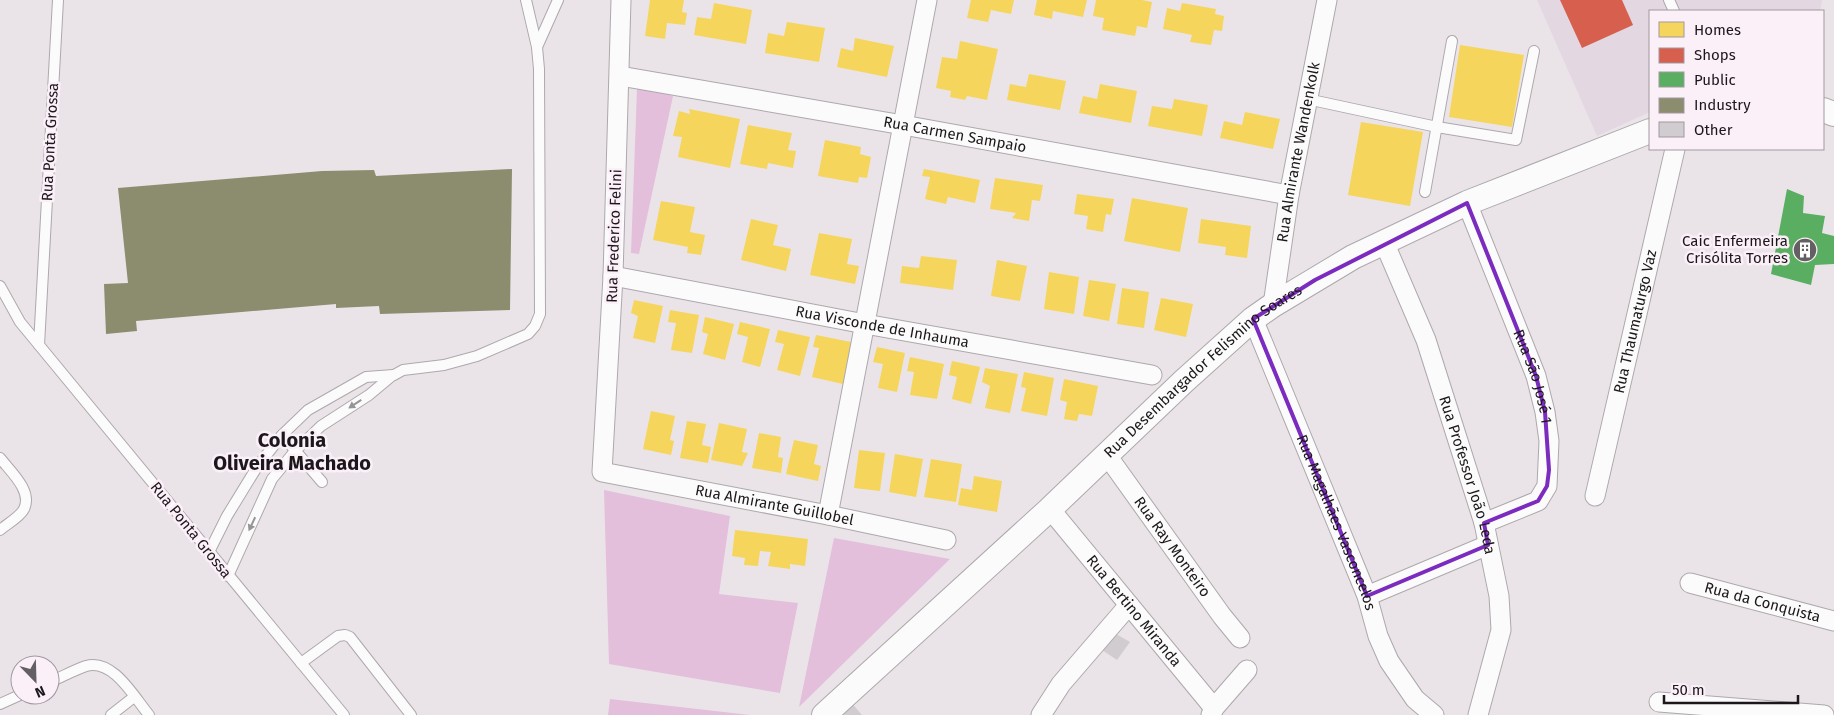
<svg xmlns="http://www.w3.org/2000/svg" width="1834" height="715" font-family="'Fira Sans',sans-serif">
<style>
.built{fill:#e3d7e1}
.green{fill:#e3bfdc}
.homes{fill:#f6d55c}
.shops{fill:#d6604d}
.public{fill:#5aae61}
.industry{fill:#8c8c6e}
.building{fill:#d1ccd0}
.lines{fill:none;stroke-linecap:round;stroke-linejoin:round}
.service-casing{stroke:#ada8ac;stroke-width:12}
.minor-casing{stroke:#ada8ac;stroke-width:21}
.tertiary-casing{stroke:#ada8ac;stroke-width:26}
.service{stroke:#fcfbfc;stroke-width:10}
.minor{stroke:#fcfbfc;stroke-width:19}
.tertiary{stroke:#fcfbfc;stroke-width:24}
.oneway{fill:#979496}
.marked{fill:none;stroke:#7b2cbf;stroke-width:4;stroke-linejoin:round}
.labels{text-anchor:middle;stroke-width:5;stroke-linejoin:round;paint-order:stroke}
.street-label{font-size:15px;fill:#1b171a;stroke:#fbeff8}
.poi-label{font-size:15px;fill:#1b171a;stroke:#fbeff8;text-anchor:end}
.district-label{font-size:20px;font-weight:bold;fill:#1b171a;stroke:#fbeff8}
</style>
<rect width="100%" height="100%" fill="#eae4e9"/>
<path class="built" d="M1537 0H1822L1820 11H1650V112L1597 136Z"/>
<g class="green">
<path d="M641 87 673 96 639 254 631 253 637 89Z"/>
<path d="M604 490 730 516 719 594 798 603 780 693 609 664Z"/>
<path d="M834 538 950 559 799 707Z"/>
<path d="M610 699 750 715H608Z"/>
</g>
<g class="homes">
<path d="M650 0H684L682 12 687 13 685 25 667 23 665 39 645 36Z"/>
<path d="M971 0H1014L1011 14 991 10 988 22 967 18Z"/>
<path d="M1037 0H1087L1083 17 1053 11 1052 19 1034 15Z"/>
<path d="M1096 0H1142L1152 2 1147 28 1137 26 1135 36 1102 30 1104 18 1093 16Z"/>
<path d="M714 3 752 10 746 44 694 35 697 17 711 19Z"/>
<path d="M1182 3 1216 9 1215 14 1224 16 1222 31 1214 30 1211 45 1190 42 1192 35 1163 29 1167 8 1180 11Z"/>
<path d="M787 22 825 28 819 62 765 53 768 33 784 36Z"/>
<path d="M855 38 894 46 887 77 837 67 841 48 853 51Z"/>
<path d="M960 41 998 49 987 100 967 96 965 100 950 97 951 91 936 88 942 57 957 59Z"/>
<path d="M1460 45 1524 55 1512 127 1449 117Z"/>
<path d="M1029 74 1066 81 1060 110 1007 100 1010 84 1026 87Z"/>
<path d="M1100 84 1137 91 1131 123 1079 113 1083 96 1097 99Z"/>
<path d="M1174 99 1208 105 1202 136 1148 126 1152 106 1172 109Z"/>
<path d="M689 109 740 119 730 168 678 157 682 137 673 136 679 111 690 114Z"/>
<path d="M1245 112 1280 119 1273 149 1220 138 1224 121 1242 125Z"/>
<path d="M1361 122 1423 132 1410 206 1348 195Z"/>
<path d="M748 125 792 133 788 150 796 151 793 168 768 163 767 169 740 164Z"/>
<path d="M825 140 861 147 860 154 871 157 867 178 859 177 858 183 818 176Z"/>
<path d="M924 169 980 180 975 203 948 197 946 204 925 199 930 177 922 176Z"/>
<path d="M995 178 1043 185 1040 201 1032 200 1029 221 1012 218 1016 213 990 209Z"/>
<path d="M1077 194 1114 199 1111 215 1106 214 1103 232 1086 229 1088 216 1074 214Z"/>
<path d="M1132 198 1188 208 1180 252 1124 241Z"/>
<path d="M661 201 695 207 690 232 705 235 701 255 687 253 688 247 653 240Z"/>
<path d="M751 219 778 225 773 245 791 249 786 271 741 260Z"/>
<path d="M1201 219 1251 226 1247 258 1225 255 1226 247 1198 243Z"/>
<path d="M819 233 852 239 847 264 859 266 855 284 810 275Z"/>
<path d="M921 256 957 260 953 290 900 283 902 266 919 268Z"/>
<path d="M997 260 1027 266 1020 301 991 296Z"/>
<path d="M1049 272 1079 277 1074 314 1044 309Z"/>
<path d="M1089 280 1116 284 1109 321 1083 316Z"/>
<path d="M1122 288 1149 292 1144 328 1117 324Z"/>
<path d="M1161 298 1193 304 1186 337 1154 330Z"/>
<path d="M634 300 663 306 655 343 633 338 638 316 631 313Z"/>
<path d="M670 310 699 315 692 353 671 350 676 323 668 322Z"/>
<path d="M705 317 734 324 725 360 703 354 708 334 702 332Z"/>
<path d="M740 322 770 329 760 367 742 362 748 337 737 334Z"/>
<path d="M778 330 810 337 800 376 777 370 784 344 775 342Z"/>
<path d="M816 335 851 342 843 384 812 377 819 348 813 347Z"/>
<path d="M877 347 905 353 897 392 878 388 883 364 873 362Z"/>
<path d="M910 357 944 364 937 399 910 395 914 372 907 371Z"/>
<path d="M952 361 980 367 971 404 952 399 957 377 949 375Z"/>
<path d="M985 368 1018 374 1010 413 985 408 990 386 982 382Z"/>
<path d="M1024 372 1054 378 1047 416 1021 411 1026 388 1021 387Z"/>
<path d="M1064 379 1098 386 1092 416 1079 414 1077 421 1064 419 1067 402 1060 400Z"/>
<path d="M651 411 675 416 670 440 674 441 671 455 643 449Z"/>
<path d="M687 421 706 424 702 445 711 447 708 463 680 458Z"/>
<path d="M719 423 747 429 742 452 748 453 742 466 711 460Z"/>
<path d="M759 433 781 437 778 457 783 458 781 473 752 468Z"/>
<path d="M794 440 818 445 814 464 821 466 818 481 786 474Z"/>
<path d="M859 450 885 453 880 491 854 488Z"/>
<path d="M895 454 923 459 916 497 889 492Z"/>
<path d="M931 459 962 464 956 502 924 497Z"/>
<path d="M974 476 1002 481 997 512 958 505 961 488 972 490Z"/>
<path d="M735 530 808 539 805 566 790 564V569L768 566 771 552 760 551 758 566 744 565 745 558 732 556Z"/>
</g>
<path class="shops" d="M1560 0H1622L1633 25 1582 48Z"/>
<path class="public" d="M1787 189 1804 196 1803 213 1825 216 1822 233 1834 236V264L1815 265 1811 285 1771 274Z"/>
<path class="industry" d="M512 169 510 310 380 314 379 306 336 308V304L136 321 137 331 106 334 104 284 128 283 118 188 322 171 374 170 376 176Z"/>
<g class="building">
<path d="M1109 630 1130 642 1117 660 1099 648Z"/>
<path d="M849 700 862 715H837Z"/>
</g>
<g class="lines">
<g class="service-casing">
<g id="service">
<path d="M1669 0 1674 11"/>
<path d="M537 47 558 0"/>
<path d="M1307 99 1437 127 1516 140 1534 51"/>
<path d="M1425 192 1452 41"/>
<path d="M0 286 20 322 344 715"/>
<path d="M39 345 58 0"/>
<path d="M282 435 322 482"/>
<path d="M0 458C10 471 33 491 24 509 20 517 7 524 0 530"/>
<path d="M209 552 227 516 257 467 282 435 308 410 366 377 394 375 403 370 444 365 477 356 528 334 535 326 540 314 539 69 537 47 526 0"/>
<path d="M228 576 272 479 295 451 321 426 369 395 393 375"/>
<path d="M301 663 338 636 345 635 350 637 411 715"/>
<path d="M50 682C62 677 74 670 86 666 113 658 134 697 149 715"/>
<path d="M0 704 20 695"/>
<path d="M111 715 134 697"/>
</g>
</g>
<g class="minor-casing">
<g id="minor">
<path id="s1" d="M621 0 613 276 602 472 828 515 946 540"/>
<path id="s2" d="M620 76 903 125 1289 195"/>
<path id="s3" d="M1467 203 1536 376 1545 412 1549 441 1547 486 1538 501 1484 523"/>
<path id="s4" d="M1384 242 1426 340 1484 523 1499 596 1501 630 1478 715"/>
<path id="s5" d="M613 276 865 324 1152 375"/>
<path id="s6" d="M1273 305 1289 195 1327 0"/>
<path id="s7" d="M1253 319 1367 596 1378 636 1389 661 1415 699 1434 715"/>
<path id="s8" d="M1106 454 1222 616 1240 638"/>
<path id="s9" d="M1595 496 1675 149"/>
<path id="s10" d="M1050 509 1214 708"/>
<path d="M828 515 927 0"/>
<path id="s11" d="M1690 583 1834 621"/>
<path d="M1367 596 1488 545"/>
<path d="M1659 702 1824 715"/>
<path d="M1041 715 1061 684 1129 605"/>
<path d="M1211 715 1214 708 1247 670"/>
</g>
</g>
<g class="tertiary-casing">
<g id="tertiary">
<path d="M1823 110 1834 114"/>
<path id="s12" d="M824 715 1050 509 1184 381 1253 319 1273 305 1353 257 1467 203 1650 131"/>
</g>
</g>
<use href="#service" class="service"/>
<use href="#minor" class="minor"/>
<use href="#tertiary" class="tertiary"/>
</g>
<defs><path id="oneway-solid" d="M-6-.8H1V-3.2L6.5 0L1 3.2V.8H-6Z" transform="scale(1.25)"/></defs>
<g class="oneway">
<use href="#oneway-solid" transform="translate(355 404) rotate(147)"/>
<use href="#oneway-solid" transform="translate(252 524) rotate(115)"/>
</g>
<path class="marked" d="M1467 203 1536 376 1545 412 1549 470 1547 486 1538 501 1484 523 1488 545 1367 596 1253 319 1315 280Z"/>
<defs>
<g id="building-disc" transform="scale(1.25)"><circle r="9.5" fill="#635f62" stroke="#fbeff8"/><path d="M-4-6H4V6H1V3H-1V6H-4ZM-2.5-4.3h1.7v1.8h-1.7ZM.8-4.3h1.7v1.8H.8ZM-2.5-1h1.7V.8h-1.7ZM.8-1h1.7V.8H.8Z" fill="#fff"/></g>
</defs>
<g fill-rule="evenodd">
<use href="#building-disc" x="1805" y="250"/>
</g>
<g class="labels">
<g class="street-label">
<text dy="5" stroke="none"><textPath href="#s2" startOffset="340">Rua Carmen Sampaio</textPath></text>
<text transform="translate(50 142) rotate(-87)" y="5">Rua Ponta Grossa</text>
<text dy="5" stroke="none"><textPath href="#s6" startOffset="155">Rua Almirante Wandenkolk</textPath></text>
<text transform="translate(614 236) rotate(-88)" y="5">Rua Frederico Felini</text>
<text dy="5" stroke="none"><textPath href="#s9" startOffset="179">Rua Thaumaturgo Vaz</textPath></text>
<text dy="5" stroke="none"><textPath href="#s5" startOffset="274">Rua Visconde de Inhauma</textPath></text>
<text dy="5" stroke="none"><textPath href="#s12" startOffset="512">Rua Desembargador Felismino Soares</textPath></text>
<text dy="5" stroke="none"><textPath href="#s3" startOffset="186">Rua São José 1</textPath></text>
<text dy="5" stroke="none"><textPath href="#s4" startOffset="248">Rua Professor João Leda</textPath></text>
<text dy="5" stroke="none"><textPath href="#s1" startOffset="648">Rua Almirante Guillobel</textPath></text>
<text dy="5" stroke="none"><textPath href="#s7" startOffset="220">Rua Magalhães Vasconcelos</textPath></text>
<text transform="translate(191 530) rotate(51)" y="5">Rua Ponta Grossa</text>
<text dy="5" stroke="none"><textPath href="#s8" startOffset="114">Rua Ray Monteiro</textPath></text>
<text dy="5" stroke="none"><textPath href="#s11" startOffset="75">Rua da Conquista</textPath></text>
<text dy="5" stroke="none"><textPath href="#s10" startOffset="132">Rua Bertino Miranda</textPath></text>
</g>
<g class="poi-label">
<text x="1788" y="246">Caic Enfermeira<tspan x="1788" dy="17">Crisólita Torres</tspan></text>
</g>
<g class="district-label">
<text x="292" y="447">Colonia<tspan x="292" dy="23">Oliveira Machado</tspan></text>
</g>
</g>
<rect x="1649" y="10" width="175" height="140" fill="#fbeff8" stroke="#a1999f"/>
<rect x="1659" y="22" width="25" height="15" fill="#f6d55c" stroke="#a1999f"/>
<text x="1694" y="35" font-size="15" fill="#1b171a">Homes</text>
<rect x="1659" y="48" width="25" height="15" fill="#d6604d" stroke="#a1999f"/>
<text x="1694" y="60" font-size="15" fill="#1b171a">Shops</text>
<rect x="1659" y="72" width="25" height="15" fill="#5aae61" stroke="#a1999f"/>
<text x="1694" y="85" font-size="15" fill="#1b171a">Public</text>
<rect x="1659" y="98" width="25" height="15" fill="#8c8c6e" stroke="#a1999f"/>
<text x="1694" y="110" font-size="15" fill="#1b171a">Industry</text>
<rect x="1659" y="122" width="25" height="15" fill="#d1ccd0" stroke="#a1999f"/>
<text x="1694" y="135" font-size="15" fill="#1b171a">Other</text>
<g transform="translate(35 680) rotate(157)"><circle r="24" fill="#fbeff8" stroke="#a1999f"/>
<path d="M0-4L9 19L0 12L-9 19Z" fill="#635f62"/>
<text y="-8" font-size="14" font-weight="bold" text-anchor="middle" fill="#1b171a">N</text>
</g>
<path d="M1664 695v8h134v-8" fill="none" stroke="#1b171a" stroke-width="2.5"/>
<text x="1672" y="695" font-size="15" fill="#1b171a" stroke="#fbeff8" stroke-width="4" paint-order="stroke">50 m</text>
</svg>
